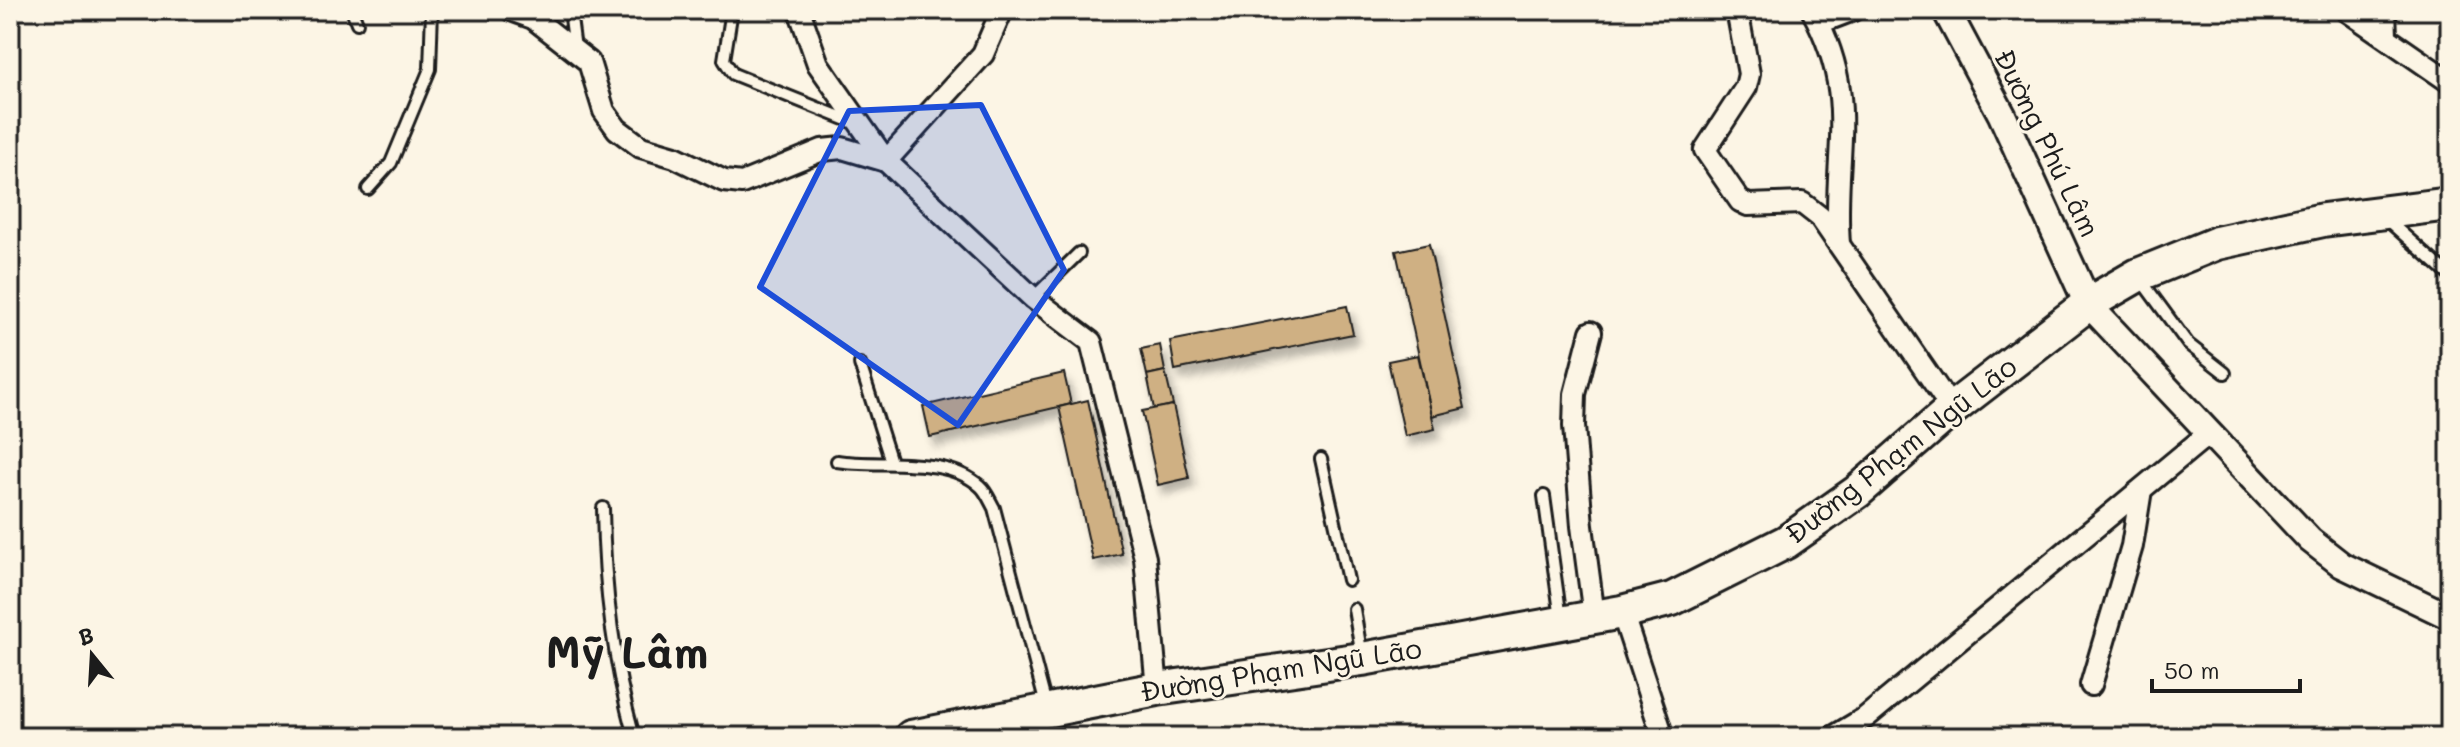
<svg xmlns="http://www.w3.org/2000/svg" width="2460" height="747" font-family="Mali,sans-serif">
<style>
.building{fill:#cfb083;stroke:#1c1c1c;stroke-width:2;filter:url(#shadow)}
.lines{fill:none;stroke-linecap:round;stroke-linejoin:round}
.service-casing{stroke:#1c1c1c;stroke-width:16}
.minor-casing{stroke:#1c1c1c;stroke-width:26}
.tertiary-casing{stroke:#1c1c1c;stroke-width:30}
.secondary-casing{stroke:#1c1c1c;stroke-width:32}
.trunk-casing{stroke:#1c1c1c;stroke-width:38}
.service{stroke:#fcf5e5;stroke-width:10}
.minor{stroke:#fcf5e5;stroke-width:20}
.tertiary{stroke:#fcf5e5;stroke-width:24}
.secondary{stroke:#fcf5e5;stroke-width:26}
.trunk{stroke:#fcf5e5;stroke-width:32}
.marked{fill:#1d4ed8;fill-opacity:0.2;stroke:#1d4ed8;stroke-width:6;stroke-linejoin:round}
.labels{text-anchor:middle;stroke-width:6;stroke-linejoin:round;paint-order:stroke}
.street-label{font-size:28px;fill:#1c1c1c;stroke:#fcf5e5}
.town-label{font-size:44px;font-weight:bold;fill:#1c1c1c;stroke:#fcf5e5}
</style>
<defs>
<filter id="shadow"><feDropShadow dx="5" dy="9" stdDeviation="4" flood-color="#0004"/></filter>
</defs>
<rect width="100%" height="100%" fill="#fcf5e5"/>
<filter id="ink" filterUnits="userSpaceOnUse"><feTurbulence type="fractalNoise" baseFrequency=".0125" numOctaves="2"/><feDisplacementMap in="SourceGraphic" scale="16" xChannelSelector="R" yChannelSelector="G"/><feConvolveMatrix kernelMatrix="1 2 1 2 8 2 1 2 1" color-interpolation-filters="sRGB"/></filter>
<g filter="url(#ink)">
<g class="building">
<path d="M1429 244 1465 408 1432 416 1396 251Z"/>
<path d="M1347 306 1353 334 1175 370 1170 341Z"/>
<path d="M1160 345 1165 371 1147 375 1141 349Z"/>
<path d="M1418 355 1435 429 1405 436 1388 361Z"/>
<path d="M1165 371 1173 405 1154 409 1147 375Z"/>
<path d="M1064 373 1071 404 930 437 923 406Z"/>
<path d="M1088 400 1122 554 1093 560 1059 407Z"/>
<path d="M1173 405 1189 478 1158 485 1142 411Z"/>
</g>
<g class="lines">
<g class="service-casing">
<g id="service">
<path d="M352 10 357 23"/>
<path d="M570 10 575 49"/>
<path d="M732 10 724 60 733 74 855 123"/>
<path d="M368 189 391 163 430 69 432 10"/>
<path d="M2385 218 2450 276"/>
<path d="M2141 280 2188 344 2225 373"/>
<path d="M1033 298 1079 253"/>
<path d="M860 364 891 462"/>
<path d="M1321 459 1348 580"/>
<path d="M837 461C879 468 945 454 980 486 986 491 990 501 994 508L1046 705"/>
<path d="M1544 496 1561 619"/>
<path d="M603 508C604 586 613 661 634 737"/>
<path d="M1354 609 1362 657"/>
</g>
</g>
<g class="minor-casing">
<g id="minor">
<path d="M511 10 533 18 589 62 604 111 617 129 641 147 675 157 724 181 742 183 822 150 842 148 886 161 983 54 1002 10"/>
<path d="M799 10 818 64 886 161 1033 298 1091 342 1145 558 1157 689"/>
<path d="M1737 10 1749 74 1746 87 1705 150 1740 201 1748 205 1802 203 1820 217 1952 409"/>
<path d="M1812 10C1861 100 1832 153 1839 244"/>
<path d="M2346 10 2450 82"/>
<path d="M2385 10 2386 36"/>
<path d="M1819 23 1853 10"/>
<path d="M1591 332 1575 394 1574 426 1582 526 1594 616"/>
<path d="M1622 612 1663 737"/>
<path d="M2091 685 2132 546 2141 490"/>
<path d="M1833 737 1865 718 2208 434"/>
</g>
</g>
<g class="tertiary-casing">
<path id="tertiary" d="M2088 304 2310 540 2342 565 2450 617"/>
</g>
<g class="secondary-casing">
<path id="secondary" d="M1946 10 2002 115 2088 304"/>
</g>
<g class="trunk-casing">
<path id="trunk" d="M911 737 1157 689 1362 659 1622 612 1672 599 1786 542 1857 492 1952 409 2088 304 2138 275 2217 243 2323 220 2450 204"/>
</g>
<use href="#service" class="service"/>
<use href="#minor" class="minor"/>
<use href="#tertiary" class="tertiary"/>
<use href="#secondary" class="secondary"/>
<use href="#trunk" class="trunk"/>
</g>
</g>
<path class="marked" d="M981 105 1064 270 958 425 760 287 849 111Z"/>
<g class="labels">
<g class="street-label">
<text transform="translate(2047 143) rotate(64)" y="10">Đường Phú Lâm</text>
<text transform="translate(1901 450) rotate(-38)" y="10">Đường Phạm Ngũ Lão</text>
<text transform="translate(1281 670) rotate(-9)" y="10">Đường Phạm Ngũ Lão</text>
</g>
<g class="town-label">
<text x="627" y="668">Mỹ Lâm</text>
</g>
</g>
<rect width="2460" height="747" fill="none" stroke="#fcf5e5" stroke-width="40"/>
<rect x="20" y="20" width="2420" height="707" fill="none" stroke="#1c1c1c" stroke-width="3" filter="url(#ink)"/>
<g transform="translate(92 655) rotate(342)" stroke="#fcf5e5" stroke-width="6" paint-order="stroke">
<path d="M0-6L14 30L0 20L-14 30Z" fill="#1c1c1c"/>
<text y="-12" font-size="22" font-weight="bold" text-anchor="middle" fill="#1c1c1c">B</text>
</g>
<path d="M2152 679v12h148v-12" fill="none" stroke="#1c1c1c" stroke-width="4"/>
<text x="2164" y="679" font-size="24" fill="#1c1c1c" stroke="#fcf5e5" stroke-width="6" paint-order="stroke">50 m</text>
</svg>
